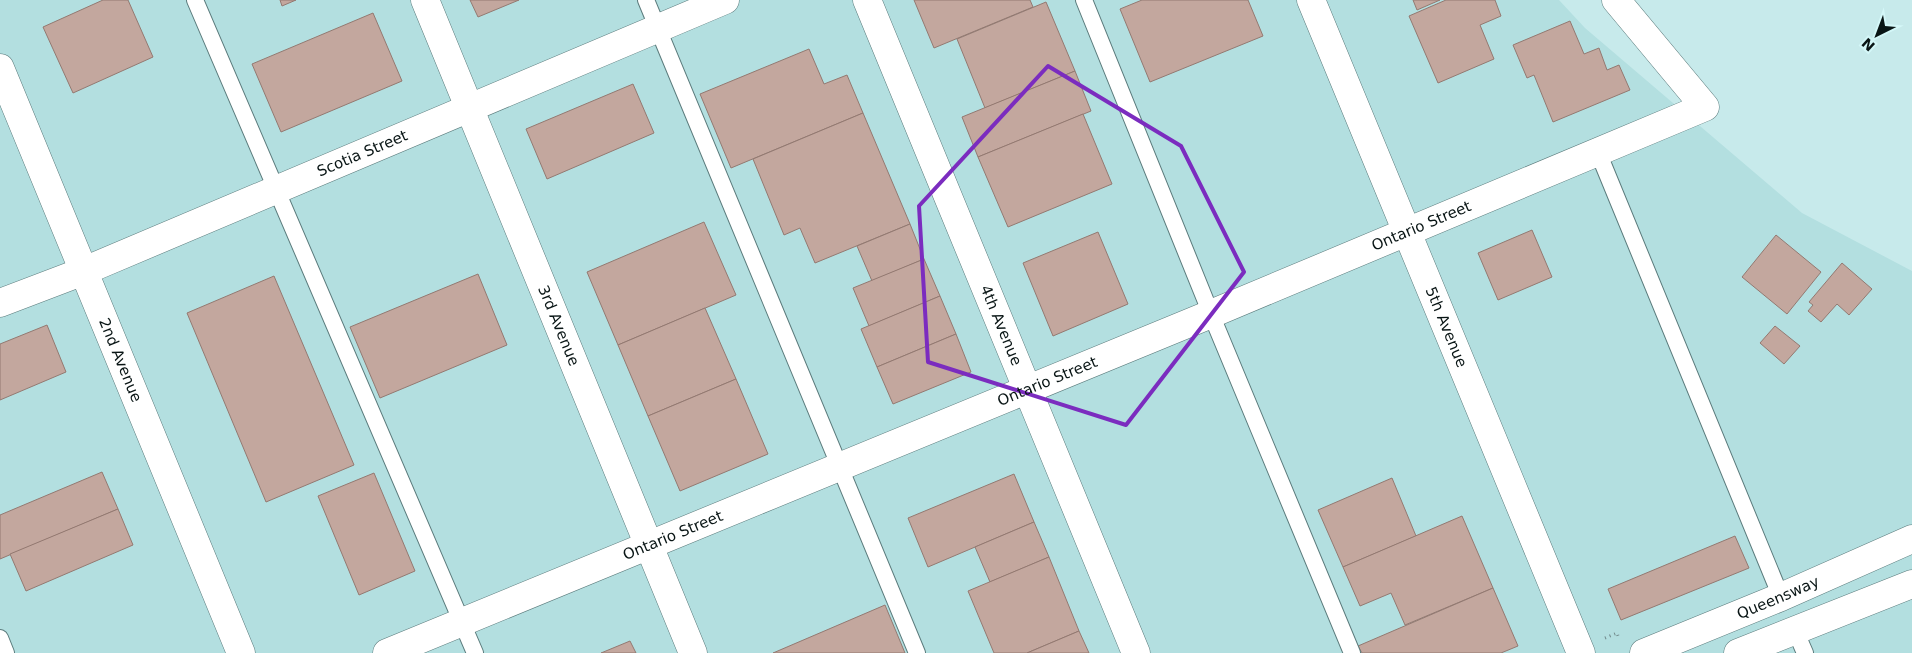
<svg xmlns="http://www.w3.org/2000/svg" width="1912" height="653" font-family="'DejaVu Sans',sans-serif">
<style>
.built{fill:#b3dfe0}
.building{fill:#c3a79e;stroke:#937971}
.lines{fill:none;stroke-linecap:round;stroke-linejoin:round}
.service-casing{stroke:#5b7b7c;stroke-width:18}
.minor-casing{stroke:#5b7b7c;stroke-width:29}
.secondary-casing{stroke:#5b7b7c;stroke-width:29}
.path{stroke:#728a8b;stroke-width:3;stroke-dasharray:1 4;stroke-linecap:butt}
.service{stroke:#fff;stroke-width:16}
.minor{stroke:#fff;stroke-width:28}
.secondary{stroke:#fff;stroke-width:28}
.marked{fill:none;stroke:#7b2cbf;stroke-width:4;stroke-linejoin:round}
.labels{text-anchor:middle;stroke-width:4;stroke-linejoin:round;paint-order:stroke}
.street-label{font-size:15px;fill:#091515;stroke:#d4f7f8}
</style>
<rect width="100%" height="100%" fill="#c7eaeb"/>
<path class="built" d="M0 0H1559L1585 28 1802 213 1912 271V653H0Z"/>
<g class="building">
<path d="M103 0H128L153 57 73 93 43 27Z"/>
<path d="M280 0H296L282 6Z"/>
<path d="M470 0H519L478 17Z"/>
<path d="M914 0H1030L1033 7 934 48Z"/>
<path d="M1142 0H1248L1263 36 1150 82 1120 9Z"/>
<path d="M1413 0H1440L1417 10Z"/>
<path d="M1446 0H1495L1501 16 1480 25 1494 59 1438 83 1409 16Z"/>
<path d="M1046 2 1075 71 985 108 957 39Z"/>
<path d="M373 13 402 81 281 132 252 64Z"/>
<path d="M1570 21 1584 54 1599 48 1607 70 1619 65 1630 90 1553 122 1534 75 1527 78 1513 45Z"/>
<path d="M809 49 824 84 847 75 863 113 731 168 700 94Z"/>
<path d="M1075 71 1091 111 978 157 962 117Z"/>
<path d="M633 84 654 133 547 179 526 129Z"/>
<path d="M863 113 910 224 815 263 800 228 784 235 753 159Z"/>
<path d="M1083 114 1112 184 1008 227 978 157Z"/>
<path d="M704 222 736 295 618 345 587 272Z"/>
<path d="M910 224 924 259 872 281 857 246Z"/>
<path d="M1532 230 1552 277 1498 300 1478 253Z"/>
<path d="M1098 232 1128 304 1053 336 1023 263Z"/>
<path d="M1776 235 1821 272 1787 314 1742 277Z"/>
<path d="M924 259 940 296 869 326 853 288Z"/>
<path d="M1842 263 1872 289 1849 315 1837 304 1821 322 1808 311 1813 305 1809 302Z"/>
<path d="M478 274 507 345 380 398 350 327Z"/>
<path d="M274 276 354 465 266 502 187 313Z"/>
<path d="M940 296 956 334 877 367 861 329Z"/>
<path d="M705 308 736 379 648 416 618 345Z"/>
<path d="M47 325 66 372 0 400V344Z"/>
<path d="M1775 326 1800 346 1784 364 1760 343Z"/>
<path d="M956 334 971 372 893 404 877 367Z"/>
<path d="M736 379 768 454 680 491 648 416Z"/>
<path d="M102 472 118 509 0 559V515Z"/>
<path d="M374 473 415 571 359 595 318 496Z"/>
<path d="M1014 474 1034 522 928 567 908 518Z"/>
<path d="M1392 478 1416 536 1343 567 1318 510Z"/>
<path d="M118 509 133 545 26 591 10 554Z"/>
<path d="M1462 516 1493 588 1405 625 1391 593 1360 606 1343 567Z"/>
<path d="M1034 522 1049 557 990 582 975 547Z"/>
<path d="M1735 536 1749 568 1621 620 1608 589Z"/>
<path d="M1049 557 1079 631 1027 653H994L968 591Z"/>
<path d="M1493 588 1518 646 1501 653H1362L1358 646Z"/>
<path d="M885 605 905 653H773Z"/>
<path d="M1079 631 1089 653H1027Z"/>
<path d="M630 641 636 653H601Z"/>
</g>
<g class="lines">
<g class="service-casing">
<g id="service">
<path d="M195 0 475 653"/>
<path d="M646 0 917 653"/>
<path d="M1084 0 1211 314 1352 653"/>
<path d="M1598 152 1781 597"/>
<path d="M1795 630 1805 653"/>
<path d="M0 638 6 653"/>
</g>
</g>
<g class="minor-casing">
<g id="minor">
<path id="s1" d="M425 0 693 653"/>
<path id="s2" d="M867 0 1136 653"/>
<path id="s3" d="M1311 0 1581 653"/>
<path id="s4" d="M0 68 241 653"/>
<path id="s5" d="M0 303 84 271 725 0"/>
<path id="s6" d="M387 653 1211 314 1705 107 1616 0"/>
</g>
</g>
<g class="secondary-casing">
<g id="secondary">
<path id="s7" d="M1644 653 1781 597 1912 539"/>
<path d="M1738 653 1912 584"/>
</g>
</g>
<path class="path" d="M1605 638 1617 633 1619 639"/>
<use href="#service" class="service"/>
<use href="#minor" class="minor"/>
<use href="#secondary" class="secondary"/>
</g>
<path class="marked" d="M1048 66 1181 146 1244 272 1126 425 928 362 919 206Z"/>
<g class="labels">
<g class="street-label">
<text dy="5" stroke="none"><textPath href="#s5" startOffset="392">Scotia Street</textPath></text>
<text dy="5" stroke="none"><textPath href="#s6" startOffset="1119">Ontario Street</textPath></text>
<text dy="5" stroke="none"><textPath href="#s2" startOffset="352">4th Avenue</textPath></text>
<text dy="5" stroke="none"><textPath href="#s3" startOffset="354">5th Avenue</textPath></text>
<text dy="5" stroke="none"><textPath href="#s1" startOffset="352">3rd Avenue</textPath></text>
<text dy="5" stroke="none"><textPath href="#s4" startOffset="316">2nd Avenue</textPath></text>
<text dy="5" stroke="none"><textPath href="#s6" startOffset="714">Ontario Street</textPath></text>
<text dy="5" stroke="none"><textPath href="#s6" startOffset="309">Ontario Street</textPath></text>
<text dy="5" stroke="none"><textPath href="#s7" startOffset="145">Queensway</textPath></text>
</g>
</g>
<g transform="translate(1877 35) rotate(222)" stroke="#d4f7f8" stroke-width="4" paint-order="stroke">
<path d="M0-4L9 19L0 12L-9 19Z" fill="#091515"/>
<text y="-8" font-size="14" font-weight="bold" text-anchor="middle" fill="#091515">N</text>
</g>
</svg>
